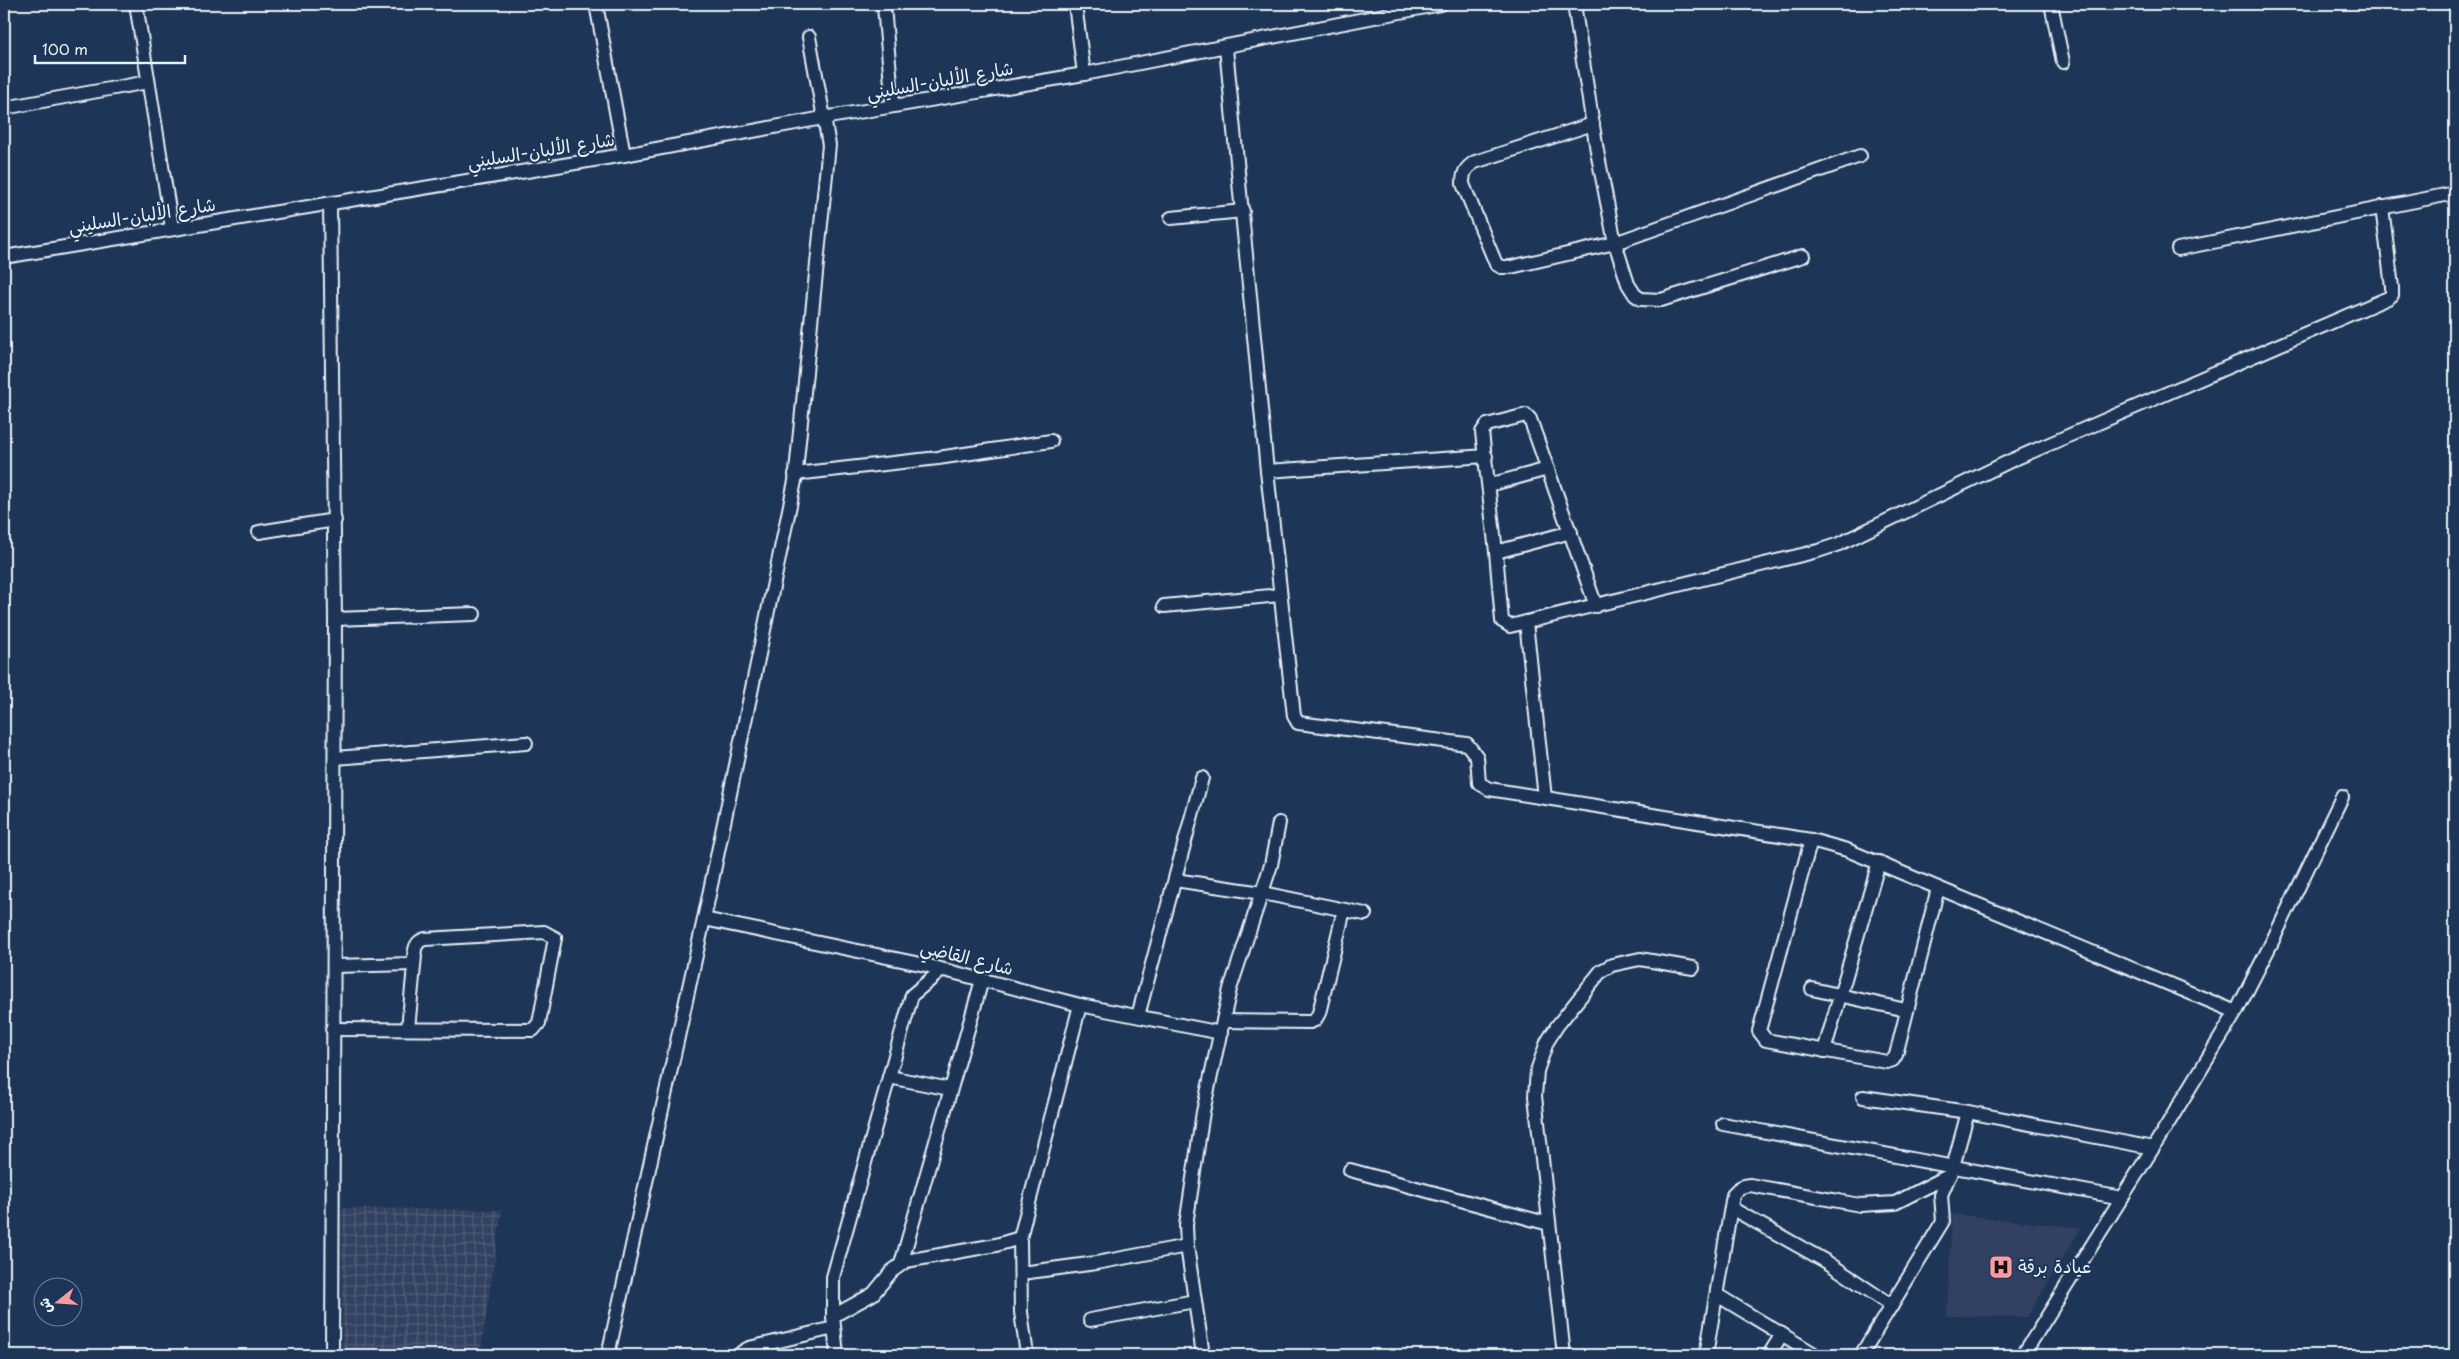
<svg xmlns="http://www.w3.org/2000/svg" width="2459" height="1359" font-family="'Playpen Sans','Playpen Sans Arabic',sans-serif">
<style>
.built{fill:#314162}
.industrial{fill:url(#industrial-grid)}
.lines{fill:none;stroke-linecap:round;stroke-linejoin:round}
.minor-casing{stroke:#e8f1f8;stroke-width:16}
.minor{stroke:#1d3557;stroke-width:12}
.labels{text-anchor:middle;stroke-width:4;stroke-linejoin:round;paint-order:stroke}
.street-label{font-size:18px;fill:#e8f1f8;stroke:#1d3557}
.poi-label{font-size:18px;fill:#e8f1f8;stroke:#1d3557;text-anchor:start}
</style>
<defs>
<pattern id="industrial-grid" width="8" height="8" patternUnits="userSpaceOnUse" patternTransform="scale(1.25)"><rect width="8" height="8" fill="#314162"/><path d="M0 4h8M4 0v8" fill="none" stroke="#4f5d79"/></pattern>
</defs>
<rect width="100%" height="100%" fill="#1d3557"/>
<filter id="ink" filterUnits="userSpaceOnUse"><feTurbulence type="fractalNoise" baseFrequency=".02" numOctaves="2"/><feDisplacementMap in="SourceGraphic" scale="10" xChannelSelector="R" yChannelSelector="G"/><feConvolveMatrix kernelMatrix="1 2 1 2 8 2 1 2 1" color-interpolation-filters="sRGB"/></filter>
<g filter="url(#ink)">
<path class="built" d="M1952 1214 2081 1228 2027 1317 1947 1316Z"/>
<path class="industrial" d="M342 1208 502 1210 480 1355H342Z"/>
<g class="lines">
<g class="minor-casing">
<g id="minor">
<path d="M136 4 172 228"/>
<path d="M596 4 624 155"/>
<path d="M1075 4 1084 74 1441 4"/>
<path d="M1574 4 1597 151 1615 243 1628 284 1635 295 1641 299 1661 300 1803 256"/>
<path d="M2051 4 2063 62"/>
<path d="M884 7 893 106"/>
<path d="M1226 48 1267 471 1294 716 1298 723 1467 744 1477 757 1479 783 1489 789 1811 840 1847 850 2236 1012"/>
<path d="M4 108 148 82"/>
<path d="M1593 124 1475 162C1465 168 1463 173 1463 184L1496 264 1501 267H1511L1615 243 1860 156"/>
<path d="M330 204 335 619 332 1355"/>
<path d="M1171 218 1243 211"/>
<path d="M2178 249 2455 193"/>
<path d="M4 257 624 155 823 118 1084 74"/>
<path d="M1267 471 1486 456"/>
<path d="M795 474 938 458 1051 441"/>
<path d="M1489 485 1548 469"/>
<path d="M259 532 335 520"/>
<path d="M1496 552 1571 532"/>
<path d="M1164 606 1280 595"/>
<path d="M1596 606 1530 419 1526 415 1487 425 1482 432 1496 552 1502 621 1510 626 1818 551 1839 544 2010 461 2388 298 2392 295V287L2382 207"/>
<path d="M335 619 474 614"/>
<path d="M1526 622 1545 798"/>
<path d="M335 758 526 743"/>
<path d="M1811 840 1759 1031 1766 1040 1887 1062 1893 1060 1896 1055 1938 888"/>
<path d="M1175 880 1262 893 1365 914"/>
<path d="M704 919 925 965 1080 1005 1221 1033"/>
<path d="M334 966 413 964C415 953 413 942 425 939L544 932 555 938"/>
<path d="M1812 989 1906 1010"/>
<path d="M1138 1016 1202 778"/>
<path d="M1223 1021 1310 1022 1315 1020 1319 1013 1344 910"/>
<path d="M332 1029 533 1030 539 1023 555 938"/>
<path d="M408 1029 415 956"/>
<path d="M1824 1051 1879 862"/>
<path d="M889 1077 950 1089"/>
<path d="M1863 1097 1968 1112 2153 1148"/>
<path d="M1723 1124 2122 1198"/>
<path d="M1350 1170 1549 1224"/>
<path d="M1731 1208 1827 1262 1892 1306"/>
<path d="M1187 1246 1186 1225 1203 1112 1230 989 1271 865 1279 823"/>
<path d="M901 1264 982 980"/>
<path d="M1022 1273 1096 1263 1187 1246 1203 1355"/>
<path d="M1717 1295 1816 1355"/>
<path d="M833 1316 873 1294 892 1271 906 1261 996 1245 1020 1238"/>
<path d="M1090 1320 1195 1301"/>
<path d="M608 1355 704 919 795 481 829 145 809 37"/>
<path d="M741 1355 742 1352 749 1348 834 1328"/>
<path d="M837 1355 833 1316V1277L912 995 942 970"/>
<path d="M1027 1355 1021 1312 1020 1238 1080 1005"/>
<path d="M1564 1355 1535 1096 1537 1071 1547 1042 1557 1026 1601 971 1612 965 1640 959 1693 968"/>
<path d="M1706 1355 1733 1195C1737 1188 1742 1186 1750 1185L1860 1205 1895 1203 1950 1175"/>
<path d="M1769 1355 1782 1334"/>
<path d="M1861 1355 1943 1221 1941 1195 1953 1167 1968 1112"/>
<path d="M2023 1355 2153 1148 2236 1012 2272 942 2342 797"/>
</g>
</g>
<use href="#minor" class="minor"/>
</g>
</g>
<defs>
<g id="hospital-square" transform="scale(1.25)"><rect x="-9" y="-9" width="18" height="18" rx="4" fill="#ff9aa2" stroke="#1d3557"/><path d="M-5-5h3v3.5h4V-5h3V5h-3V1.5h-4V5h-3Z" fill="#111"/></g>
</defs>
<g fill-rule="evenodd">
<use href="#hospital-square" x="2001" y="1267"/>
</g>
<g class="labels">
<g class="street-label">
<text transform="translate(940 81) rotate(-10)" y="6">شارع الألبان-السليني</text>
<text transform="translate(541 151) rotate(-9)" y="6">شارع الألبان-السليني</text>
<text transform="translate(142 216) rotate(-9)" y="6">شارع الألبان-السليني</text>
<text transform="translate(967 958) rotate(14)" y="6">شارع القاضي</text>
</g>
<g class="poi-label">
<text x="2018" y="1273">عيادة برقة</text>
</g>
</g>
<rect width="2459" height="1359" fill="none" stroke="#1d3557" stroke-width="20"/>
<rect x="10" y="10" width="2439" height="1339" fill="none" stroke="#e8f1f8" stroke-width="2" filter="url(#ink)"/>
<g transform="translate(58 1302) rotate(253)"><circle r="24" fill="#1d3557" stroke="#6e8097"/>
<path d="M0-4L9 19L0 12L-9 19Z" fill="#ff9aa2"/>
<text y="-8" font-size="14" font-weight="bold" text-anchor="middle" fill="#e8f1f8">ش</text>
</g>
<path d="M35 55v8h150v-8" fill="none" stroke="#e8f1f8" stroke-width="2.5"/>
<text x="42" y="55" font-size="15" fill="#e8f1f8" stroke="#1d3557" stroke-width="4" paint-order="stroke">100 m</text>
</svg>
